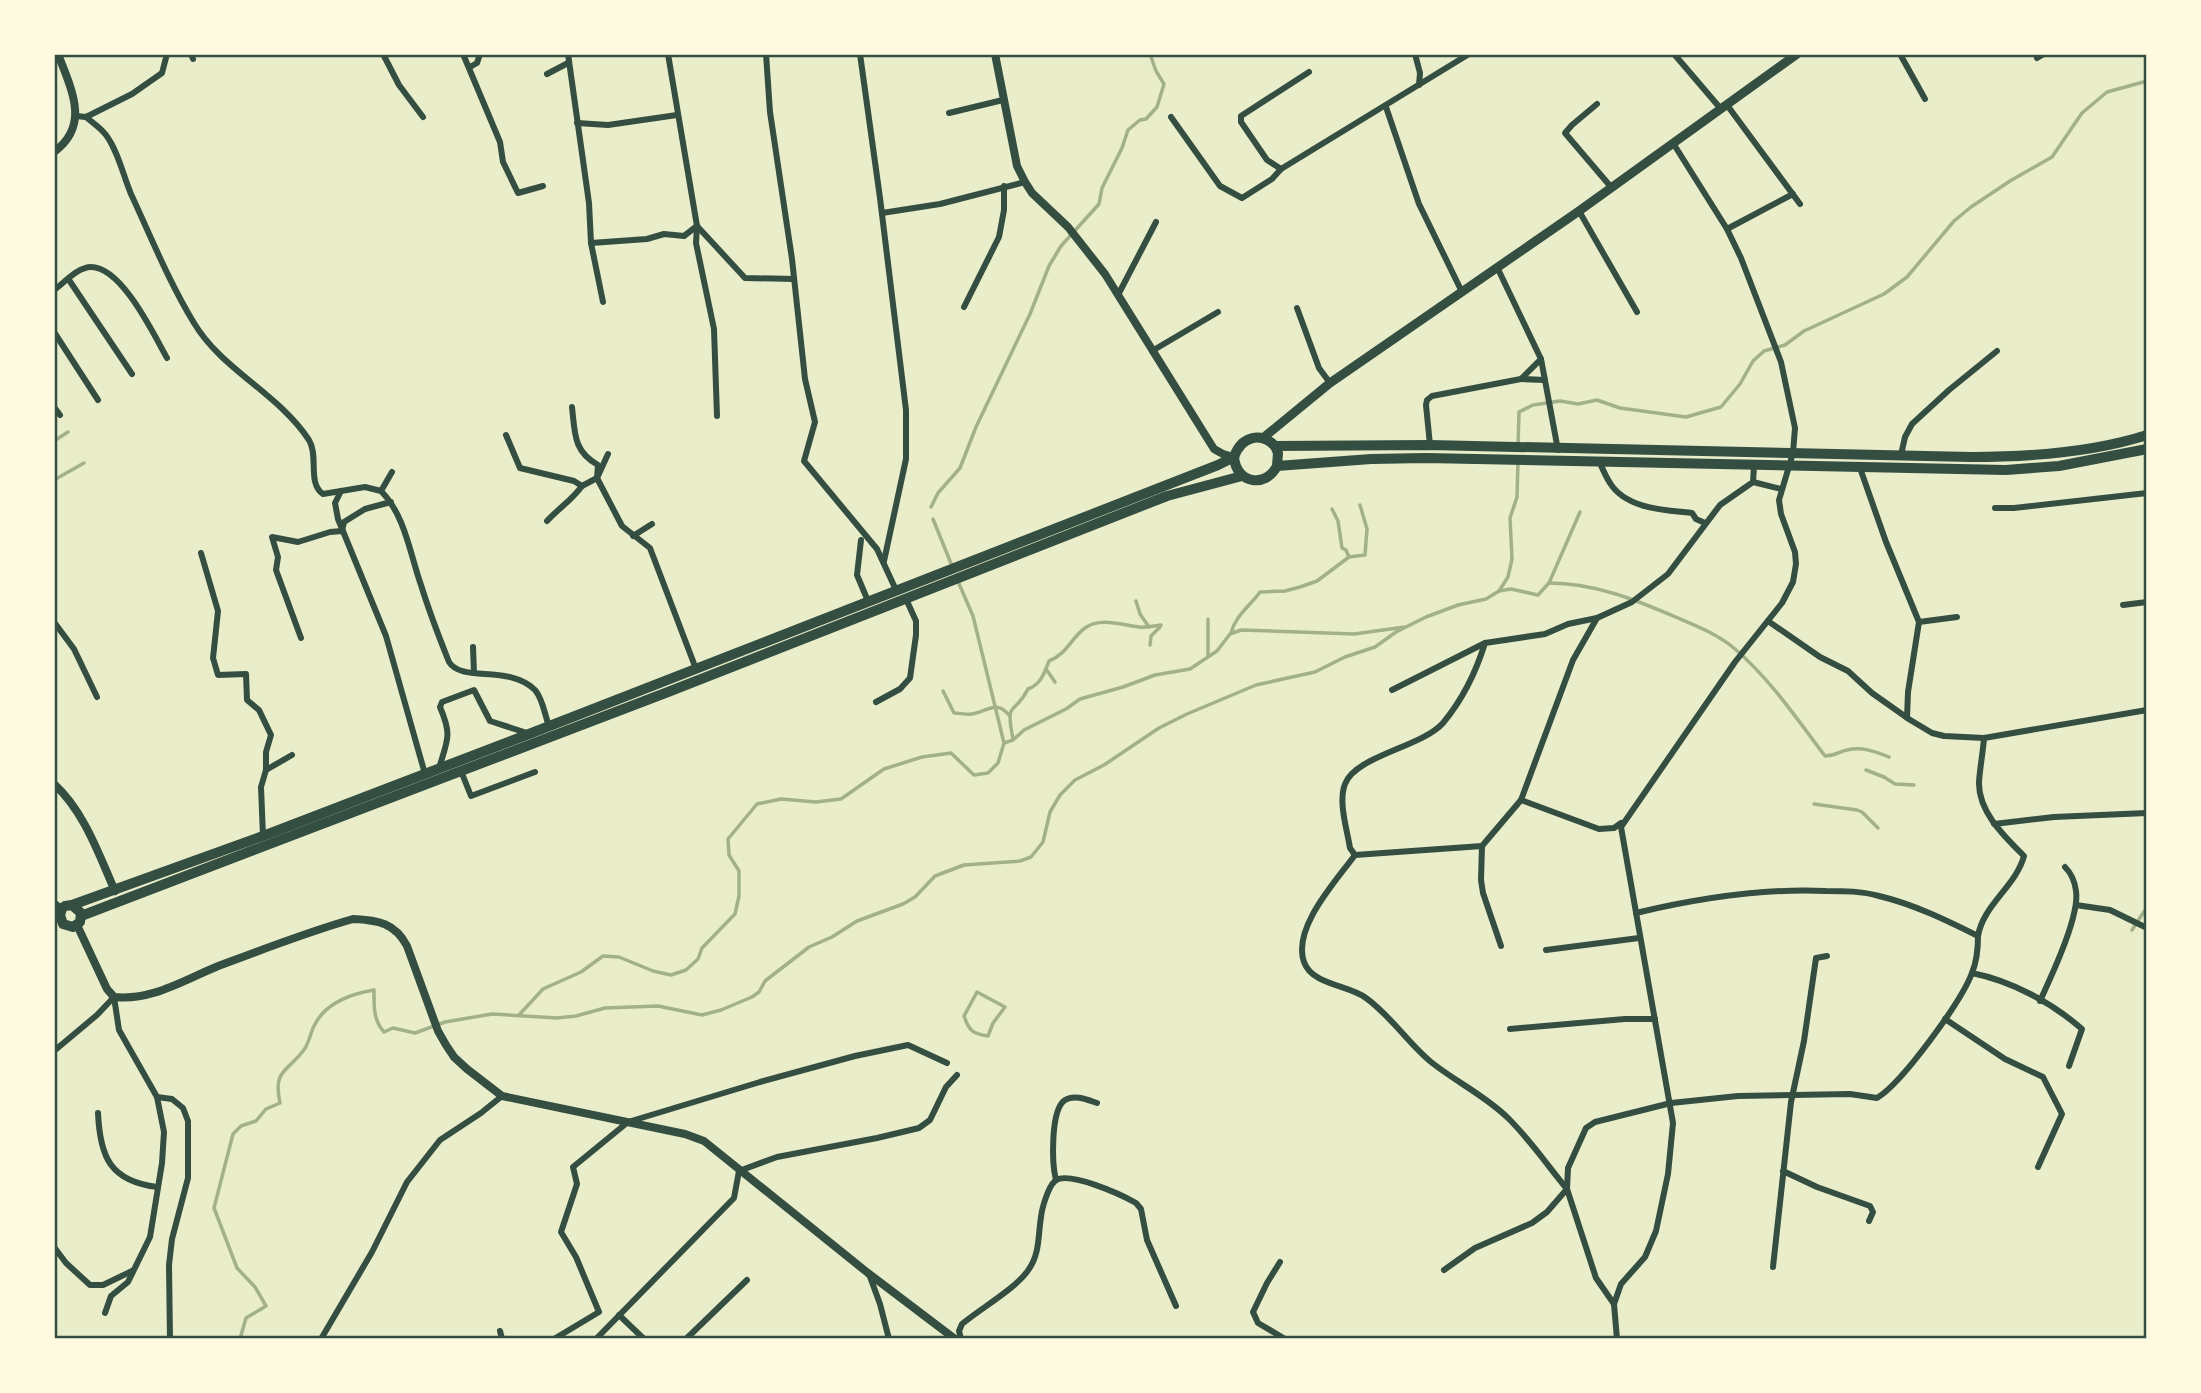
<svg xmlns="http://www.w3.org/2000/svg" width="2201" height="1393" font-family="Helvetica,sans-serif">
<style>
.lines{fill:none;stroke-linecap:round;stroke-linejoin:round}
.stream{stroke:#a3b18a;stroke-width:3.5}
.minor{stroke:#344e41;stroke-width:6}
.tertiary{stroke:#344e41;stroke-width:8}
.secondary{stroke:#344e41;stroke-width:9}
.primary{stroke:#344e41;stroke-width:10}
.neatline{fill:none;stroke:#344e41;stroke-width:2.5}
</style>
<rect width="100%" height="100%" fill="#e9edc9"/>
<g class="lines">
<g class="stream">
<path d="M54 441 68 432"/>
<path d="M1518 446 1519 412 1533 405 1560 401 1578 404 1597 400 1620 408 1686 417 1721 407 1740 384 1753 361 1764 351 1785 345 1804 331 1884 294 1907 277 1954 221 1971 207 2010 181 2052 157 2082 113 2107 92 2147 81"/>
<path d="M54 480 84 463"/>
<path d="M931 507 938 493 960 468 976 427 1030 314 1049 266 1061 246 1099 204 1102 188 1122 148 1128 130 1140 120 1146 119 1157 107 1164 84 1156 71 1150 54"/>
<path d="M1332 509 1338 521 1342 548 1346 550 1349 557"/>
<path d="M933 519 952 566"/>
<path d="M957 579 973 616 1004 743"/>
<path d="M1549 583C1595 583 1636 600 1678 618 1697 626 1719 635 1735 649 1770 679 1797 719 1825 756 1835 756 1838 752 1847 750 1862 746 1876 752 1889 757"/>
<path d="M1499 591 1511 589 1538 595 1549 583 1580 512"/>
<path d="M1136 601 1140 614 1149 627"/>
<path d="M1231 633C1235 616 1250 606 1260 592L1285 591 1300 587 1317 581 1349 557 1365 555 1367 529 1360 505"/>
<path d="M1150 645 1151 636 1160 627"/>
<path d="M1208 656V619"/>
<path d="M1046 669 1055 682"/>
<path d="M943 691 954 713C960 713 966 715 972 714 987 712 996 699 1009 715"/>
<path d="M1013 739C1005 698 1014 717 1028 689 1041 684 1044 674 1049 661 1067 654 1071 638 1085 628 1100 617 1122 625 1139 627 1146 628 1154 626 1161 625"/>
<path d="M1866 770 1884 777 1895 784 1914 785"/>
<path d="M1814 804 1857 810 1862 812 1878 828"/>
<path d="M2132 930 2147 907"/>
<path d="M977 992 1005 1007 993 1023 988 1036C973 1034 969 1031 964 1016Z"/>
<path d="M519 1015 543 989 581 972 603 956 619 957 653 971 671 975 686 970 698 959 702 948 735 914 739 896V871L729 855 728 839 757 804 781 799 816 802 841 799 884 769 922 757 951 753 974 775 988 773 998 763 1004 743 1013 740 1024 730 1066 709 1080 699 1123 687 1155 675 1190 669 1217 651 1230 634 1241 630 1354 634 1405 627"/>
<path d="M240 1339 246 1318 266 1306 255 1287 237 1268 214 1208 233 1134 241 1126 256 1121 266 1109 280 1103C273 1070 286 1073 303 1051 309 1044 310 1034 314 1026 325 1003 350 994 374 990 374 1005 373 1020 384 1032L393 1028 415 1033 445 1022 492 1014 557 1018 576 1016 605 1008 658 1006 702 1015 721 1010 752 997 759 992 765 981 809 947 832 937 857 921 903 904 915 897 935 876 964 865 1020 861 1031 857 1043 842 1050 812 1060 795 1075 780 1104 765 1159 728 1187 714 1256 685 1315 672 1345 657 1375 647 1396 632 1426 617 1458 605 1486 599 1499 591 1508 577 1512 559 1510 518 1517 497 1518 461"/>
</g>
<g class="minor">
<path d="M191 54 193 59"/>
<path d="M383 54 399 85 423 117"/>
<path d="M463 54 500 142 503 162 518 193 543 186"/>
<path d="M568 54 589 203 591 243 603 302"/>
<path d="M668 54 697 226 696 243 714 329 717 416"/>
<path d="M766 54 770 112 792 259 805 379 815 422 804 461 877 549 896 590"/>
<path d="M860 54 880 198 906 410V459L884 561"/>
<path d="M1415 54 1420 73 1419 85"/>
<path d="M1674 54 1721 109"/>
<path d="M1900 54 1925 99"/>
<path d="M2037 58 2044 54"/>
<path d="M470 67 477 63 479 57"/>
<path d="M547 74 568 63"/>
<path d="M1597 104 1572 125 1565 133 1611 187"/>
<path d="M1727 105 1800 204"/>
<path d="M1386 107 1419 204 1462 292"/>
<path d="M949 113 1003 100"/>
<path d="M76 116 86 117 132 94 162 73 167 54"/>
<path d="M86 117C93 123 101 128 106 135 118 151 123 175 131 194 151 237 169 282 194 323 222 370 278 393 309 440 319 456 307 483 323 494L365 487 381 491"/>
<path d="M1171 117 1220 186 1242 198 1272 179 1281 169 1469 54"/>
<path d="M577 123 608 125 677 115"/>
<path d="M1281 169 1267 160 1241 122V116L1309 72"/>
<path d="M1579 211 1637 312"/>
<path d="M882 213 940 204 1025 182"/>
<path d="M1727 229 1793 194"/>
<path d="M591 243 647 239 664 234 684 236 697 226 745 278 794 279"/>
<path d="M69 280 132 374"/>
<path d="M54 290C65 282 78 267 91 267 122 267 154 335 167 358"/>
<path d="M1118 295 1156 222"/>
<path d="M964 307 999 237 1004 210V186"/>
<path d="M1297 308 1319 368 1330 383"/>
<path d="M54 332 98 400"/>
<path d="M1152 351 1218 312"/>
<path d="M1541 359 1558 450"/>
<path d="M1521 379 1545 380"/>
<path d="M54 407 60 415"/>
<path d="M572 407C575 433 573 451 598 465L597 478 622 526 650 548 696 669"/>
<path d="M506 435 520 468 574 481 582 486 597 478 608 454"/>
<path d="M1430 445 1426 405 1427 400 1432 396 1521 379 1541 359 1497 267"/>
<path d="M1901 455 1905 437 1912 424 1949 390 1997 351"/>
<path d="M1600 463C1603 470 1606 477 1610 483 1626 509 1665 510 1692 513L1696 519 1705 523"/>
<path d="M1860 468 1886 542 1919 622 1908 692 1907 718 1932 733 1944 736 1984 738 2147 710"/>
<path d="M392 472 381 491C405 515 410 554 421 585 429 611 439 637 449 662 462 683 509 664 535 690 543 699 545 716 549 726"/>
<path d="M1753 482 1781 489"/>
<path d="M341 491 335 503 338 519 386 636 425 774"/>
<path d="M1995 508H2014L2147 493"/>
<path d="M547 521C558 509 572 500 582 486"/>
<path d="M633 536 652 524"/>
<path d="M861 540 857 575 868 601"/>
<path d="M201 553 218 611 213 658 218 675 246 674 247 700 259 710 271 735 266 752V770L261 787 263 836"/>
<path d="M2123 605 2147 602"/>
<path d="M1768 621 1820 657 1848 671 1872 693 1906 717"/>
<path d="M54 622 74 649 97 697"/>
<path d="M1919 622 1957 617"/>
<path d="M301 638 276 570 278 557 272 537 298 542 330 532 342 531 344 522 365 509 391 502"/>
<path d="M473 647 474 673"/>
<path d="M1392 690 1485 643"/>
<path d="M876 702 900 689 910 678 916 635V621L906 599"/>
<path d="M439 768C448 739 452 735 440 707L442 702 474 690 490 721 527 733"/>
<path d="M266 770 292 755"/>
<path d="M461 771 471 796 535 772"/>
<path d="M1521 800 1573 660 1597 618"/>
<path d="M1994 824 2054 817 2147 813"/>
<path d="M1482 846 1481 880 1483 893 1501 946"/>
<path d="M1355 855 1350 848C1347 829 1338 802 1345 784 1355 756 1422 747 1443 723 1463 699 1476 672 1485 643L1545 634 1568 624 1597 618 1632 602 1668 574 1720 505 1753 482 1754 466"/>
<path d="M54 902 62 909"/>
<path d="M2076 905 2110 910 2147 928"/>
<path d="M1978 936C1983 905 2016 886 2024 856 2005 837 1978 812 1979 782 1980 767 1983 752 1984 738"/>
<path d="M1546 950 1639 938"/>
<path d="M1972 973C2012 981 2052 1003 2082 1029L2069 1066"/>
<path d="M2040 1001C2051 977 2080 916 2076 891 2075 883 2071 873 2065 867"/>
<path d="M1945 1019 2005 1059 2043 1077 2062 1114 2038 1167"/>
<path d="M1510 1029 1625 1019H1655"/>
<path d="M54 1051 97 1015 114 997"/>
<path d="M157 1097 172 1099 183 1108 188 1121V1178L172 1239 169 1265 170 1339"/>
<path d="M98 1113C100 1157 110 1181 157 1187"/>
<path d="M1783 1171 1817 1187 1870 1206 1873 1212 1869 1221"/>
<path d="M1056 1180C1052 1165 1050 1110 1065 1100 1075 1094 1088 1100 1097 1103"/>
<path d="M54 1247 66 1263 90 1285H103L132 1271"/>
<path d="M1280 1262 1267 1283 1253 1312 1258 1323 1285 1339"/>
<path d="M1773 1267 1791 1102 1804 1041 1816 958 1827 956"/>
<path d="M1444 1270 1475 1248 1532 1223 1547 1212 1567 1189C1548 1166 1530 1140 1509 1119 1486 1096 1456 1082 1431 1062 1408 1043 1391 1016 1366 998 1349 985 1312 985 1304 962 1292 928 1336 881 1355 855L1482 846 1521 800 1599 829 1614 828 1621 823"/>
<path d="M869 1274 880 1304 889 1339"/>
<path d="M1614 1304 1621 1284 1645 1257 1656 1231 1668 1174 1673 1123 1621 827 1735 662 1782 603 1793 582 1796 564 1795 552 1781 514 1779 500 1793 453 1795 428 1781 362 1741 258 1727 229 1673 143"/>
<path d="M105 1313 111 1296 128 1282 150 1237 162 1163 164 1132 157 1097 119 1030 114 997"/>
<path d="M619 1315 644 1339"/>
<path d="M500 1331 502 1339"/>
<path d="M321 1339 372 1252 407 1182 440 1140 481 1113 502 1096"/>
<path d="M554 1339 599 1312 576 1257 561 1232 577 1184 573 1167 628 1122 760 1082 855 1056 908 1045 947 1063"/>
<path d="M596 1339 734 1198 739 1171 777 1157 877 1138 919 1128 930 1120 946 1087 957 1075"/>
<path d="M686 1339 747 1280"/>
<path d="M961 1339 959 1331 962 1324C981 1308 1017 1288 1029 1269 1040 1253 1038 1235 1041 1217 1042 1208 1048 1187 1055 1181 1068 1170 1122 1195 1136 1203L1141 1209 1147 1240 1176 1306"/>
<path d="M1617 1339 1614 1304 1596 1278 1567 1189 1568 1168 1586 1128 1595 1122 1671 1103 1738 1096 1850 1094 1877 1098C1902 1083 1961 1002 1972 973 1977 961 1978 949 1978 936 1946 920 1913 904 1879 896 1862 891 1844 891 1826 891 1762 888 1699 898 1636 913"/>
</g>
<g class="tertiary">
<path d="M995 54 1017 166 1025 182 1032 193 1068 227 1105 274 1214 449 1223 454 1234 457"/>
<path d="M54 152C91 125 71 89 58 54"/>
<path d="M54 784C84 811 99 855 115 891"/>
<path d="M77 925 107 989 114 997C151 1001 182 981 216 967 261 950 307 932 353 919 378 920 395 923 407 946L438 1031 446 1045 454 1057 467 1069 502 1096 685 1134 704 1141 868 1273 955 1339"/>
</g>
<path class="secondary" d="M1263 438 1330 383 1579 211 1797 54"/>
<g class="primary">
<path d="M1234 457C1236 483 1265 489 1277 466L1278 453 1275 446"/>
<path d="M1277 466 1371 459 1426 458 2006 470 2059 466 2147 449"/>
<path d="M72 905 263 836 529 734 1218 465 1234 457C1241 437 1260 431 1275 446L1430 445 1971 457C2029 457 2091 453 2147 435"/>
<path d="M54 914 65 906 72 905 81 913 80 922 73 927 63 924 60 915 62 909"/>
<path d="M81 916 668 692 1167 496 1242 476"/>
</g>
</g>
<rect width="2201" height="1393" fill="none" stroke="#fefae0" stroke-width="112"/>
<rect x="56" y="56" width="2089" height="1281" class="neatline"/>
</svg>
